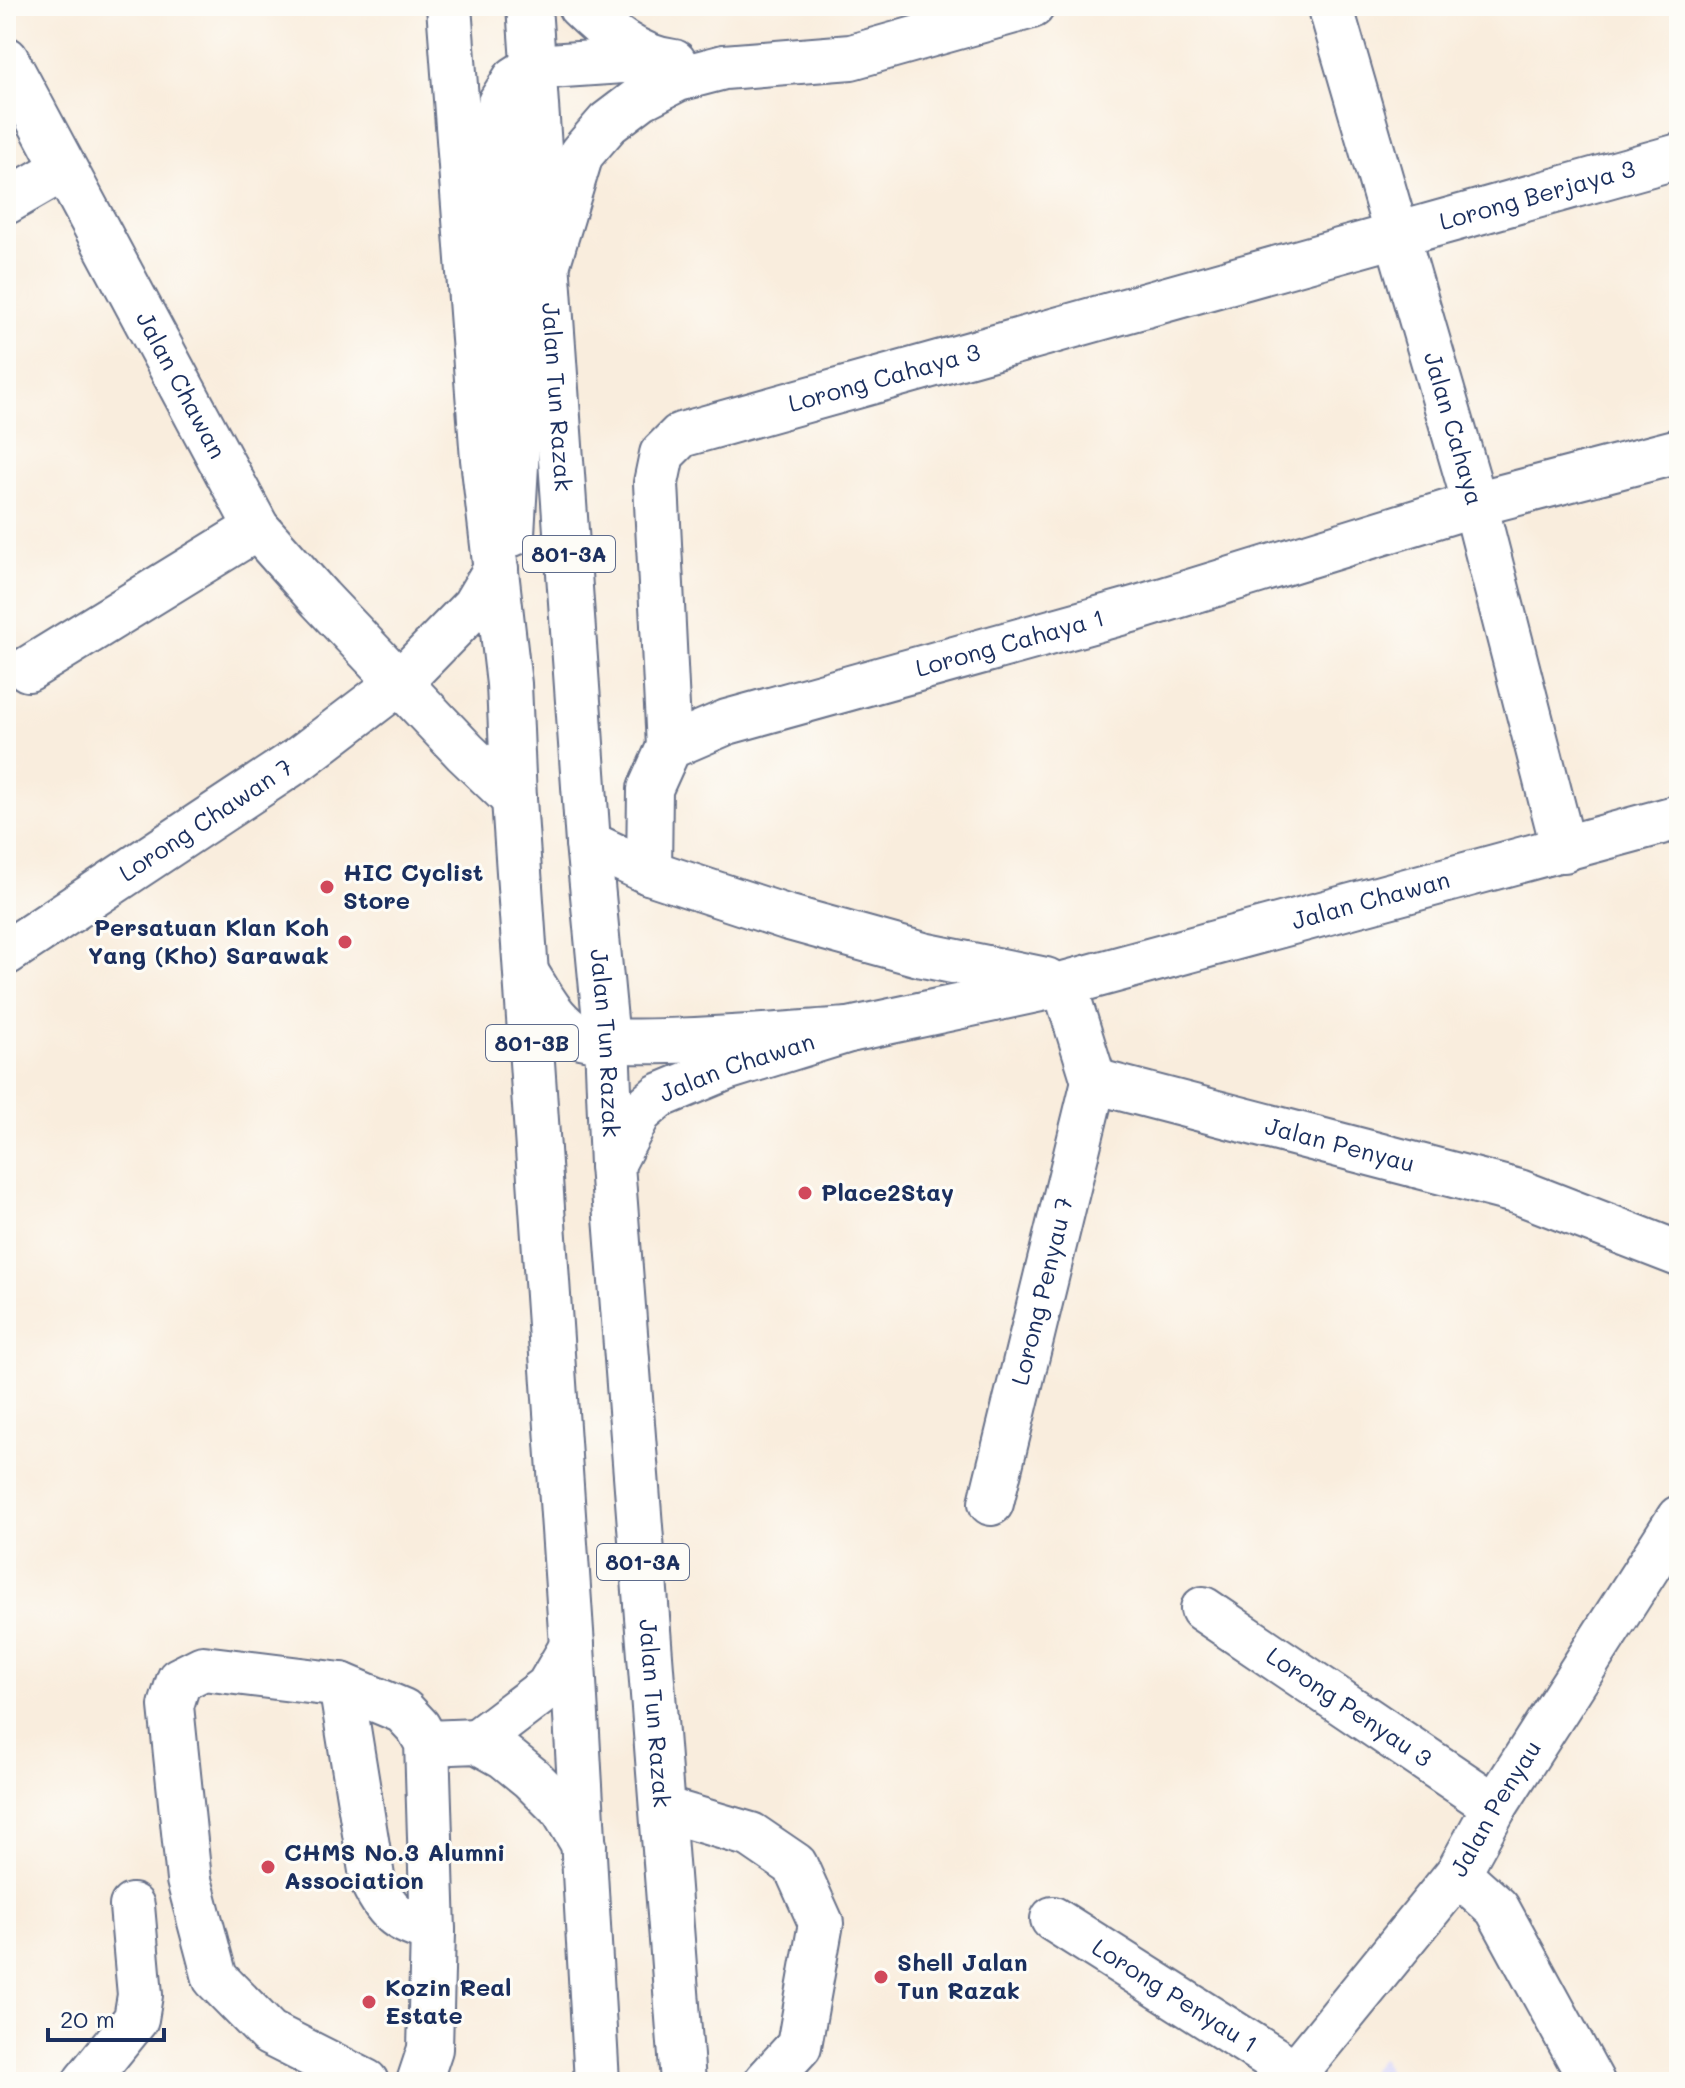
<svg xmlns="http://www.w3.org/2000/svg" width="1685" height="2088" font-family="Mali,sans-serif">
<style>
.built{fill:#d9d7f8}
.lines{fill:none;stroke-linecap:round;stroke-linejoin:round}
.minor-casing{stroke:#69728a;stroke-width:48}
.highway-casing{stroke:#69728a;stroke-width:48}
.minor{stroke:#fff;stroke-width:44}
.highway{stroke:#fff;stroke-width:44}
.poi-dot{fill:#d1495b;stroke:#fdfcf7;stroke-width:3}
.labels{text-anchor:middle;stroke-width:6;stroke-linejoin:round;paint-order:stroke}
.shield{fill:#fdfcf7;stroke:#5f6c8c;stroke-width:2}
.shield-label{font-size:22px;font-weight:bold;fill:#1b2f5e}
.street-label{font-size:24px;fill:#1b2f5e;stroke:#fdfcf7}
.poi-label{font-size:24px;font-weight:bold;fill:#1b2f5e;stroke:#fdfcf7;text-anchor:start}
</style>
<rect width="100%" height="100%" fill="#fdfcf7"/>
<filter id="ink" filterUnits="userSpaceOnUse"><feTurbulence type="fractalNoise" baseFrequency=".0125" numOctaves="2"/><feDisplacementMap in="SourceGraphic" scale="16" xChannelSelector="R" yChannelSelector="G"/><feConvolveMatrix kernelMatrix="1 2 1 2 8 2 1 2 1" color-interpolation-filters="sRGB"/></filter>
<filter id="wash" filterUnits="userSpaceOnUse"><feTurbulence type="fractalNoise" baseFrequency=".006" numOctaves="4" result="noise"/><feDisplacementMap in="SourceGraphic" scale="32" xChannelSelector="R" yChannelSelector="G"/><feGaussianBlur stdDeviation="1.8" result="paint"/><feColorMatrix in="noise" values="0 0 0 0 0 0 0 0 0 0 0 0 0 0 0 0 0 1.4 0 .05"/><feComposite in="paint" operator="in"/></filter>
<g filter="url(#wash)">
<rect width="100%" height="100%" fill="#f9eddd"/>
<path class="built" d="M1381 2058 1394 2082H1360Z"/>
</g>
<g filter="url(#ink)">
<g class="lines">
<g class="minor-casing">
<g id="minor">
<path d="M580 6C607 32 636 58 674 62"/>
<path id="s1" d="M1332 12 1475 504 1564 850"/>
<path id="s2" d="M6 59 257 528 320 599 465 752 514 799"/>
<path d="M6 202 63 169"/>
<path d="M549 260 581 154 608 123 641 98 678 79 724 67 851 57 1032 6"/>
<path d="M28 669 257 528"/>
<path id="s3" d="M669 747 656 483 662 454 681 435 1679 156"/>
<path d="M588 843 649 872 786 917 923 955 1046 980"/>
<path id="s4" d="M649 872 650 789 669 747 727 722 1138 608 1475 504 1679 451"/>
<path id="s5" d="M6 953 299 759 400 682 474 606 496 569"/>
<path d="M1064 984 1094 1081"/>
<path id="s6" d="M1094 1081 1519 1192 1679 1254"/>
<path id="s7" d="M612 1165 639 1113 659 1096 726 1068 849 1030 1064 984 1679 817"/>
<path id="s8" d="M991 1503 1094 1081"/>
<path id="s9" d="M1203 1609 1495 1806"/>
<path d="M341 1685 373 1883C388 1914 400 1922 433 1931"/>
<path d="M477 1741 548 1687 572 1646"/>
<path d="M427 1743 477 1741 504 1756 531 1778 563 1810 584 1845"/>
<path d="M663 1809 751 1835 795 1865 821 1923 799 2046 766 2082"/>
<path d="M1458 1873 1497 1908 1592 2082"/>
<path id="s10" d="M1053 1919 1296 2073"/>
<path d="M85 2082 136 2019 140 1995 132 1906"/>
<path d="M366 2082 269 2033 215 1978 189 1880 171 1706 179 1680 203 1668 341 1685 403 1711 418 1727 427 1743 433 1931 430 2049 419 2082"/>
<path id="s11" d="M1288 2082 1458 1873 1495 1806 1679 1518"/>
</g>
</g>
<g class="highway-casing">
<g id="highway">
<path d="M449 6 483 459 509 684 514 799 572 1646 597 2082"/>
<path id="s12" d="M529 6 588 843 607 1041 612 1165 683 2082"/>
<path d="M512 534 517 448 499 139 500 103 515 79 534 67 652 59"/>
<path d="M527 974C540 995 552 1018 572 1032 602 1053 803 1032 849 1030"/>
</g>
</g>
<use href="#minor" class="minor"/>
<use href="#highway" class="highway"/>
</g>
</g>
<g class="poi-dot">
<circle cx="327" cy="887" r="8"/>
<circle cx="345" cy="942" r="8"/>
<circle cx="805" cy="1193" r="8"/>
<circle cx="268" cy="1867" r="8"/>
<circle cx="881" cy="1977" r="8"/>
<circle cx="369" cy="2002" r="8"/>
</g>
<g class="labels">
<g class="shield">
<rect x="523" y="536" width="92" height="36" rx="6"/>
<rect x="486" y="1025" width="92" height="36" rx="6"/>
<rect x="597" y="1544" width="92" height="36" rx="6"/>
</g>
<g class="shield-label">
<text x="569" y="562">801-3A</text>
<text x="532" y="1051">801-3B</text>
<text x="643" y="1570">801-3A</text>
</g>
<g class="street-label">
<text dy="8" stroke="none"><textPath href="#s3" startOffset="1210">Lorong Berjaya 3</textPath></text>
<text dy="8" stroke="none"><textPath href="#s3" startOffset="532">Lorong Cahaya 3</textPath></text>
<text dy="8" stroke="none"><textPath href="#s2" startOffset="370">Jalan Chawan</textPath></text>
<text dy="8" stroke="none"><textPath href="#s12" startOffset="392">Jalan Tun Razak</textPath></text>
<text dy="8" stroke="none"><textPath href="#s1" startOffset="434">Jalan Cahaya</textPath></text>
<text dy="8" stroke="none"><textPath href="#s4" startOffset="486">Lorong Cahaya 1</textPath></text>
<text dy="8" stroke="none"><textPath href="#s5" startOffset="240">Lorong Chawan 7</textPath></text>
<text dy="8" stroke="none"><textPath href="#s7" startOffset="824">Jalan Chawan</textPath></text>
<text dy="8" stroke="none"><textPath href="#s12" startOffset="1040">Jalan Tun Razak</textPath></text>
<text dy="8" stroke="none"><textPath href="#s7" startOffset="168">Jalan Chawan</textPath></text>
<text dy="8" stroke="none"><textPath href="#s6" startOffset="254">Jalan Penyau</textPath></text>
<text dy="8" stroke="none"><textPath href="#s8" startOffset="218">Lorong Penyau 7</textPath></text>
<text dy="8" stroke="none"><textPath href="#s9" startOffset="176">Lorong Penyau 3</textPath></text>
<text dy="8" stroke="none"><textPath href="#s12" startOffset="1712">Jalan Tun Razak</textPath></text>
<text dy="8" stroke="none"><textPath href="#s11" startOffset="344">Jalan Penyau</textPath></text>
<text dy="8" stroke="none"><textPath href="#s10" startOffset="144">Lorong Penyau 1</textPath></text>
</g>
<g class="poi-label">
<text x="343" y="881">HIC Cyclist<tspan x="343" dy="28">Store</tspan></text>
<text x="329" y="936" text-anchor="end">Persatuan Klan Koh<tspan x="329" dy="28">Yang (Kho) Sarawak</tspan></text>
<text x="821" y="1201">Place2Stay</text>
<text x="284" y="1861">CHMS No.3 Alumni<tspan x="284" dy="28">Association</tspan></text>
<text x="897" y="1971">Shell Jalan<tspan x="897" dy="28">Tun Razak</tspan></text>
<text x="385" y="1996">Kozin Real<tspan x="385" dy="28">Estate</tspan></text>
</g>
</g>
<rect width="1685" height="2088" fill="none" stroke="#fdfcf7" stroke-width="32"/>
<path d="M48 2028v12h116v-12" fill="none" stroke="#1b2f5e" stroke-width="4"/>
<text x="60" y="2028" font-size="24" fill="#1b2f5e" stroke="#fdfcf7" stroke-width="6" paint-order="stroke">20 m</text>
</svg>
